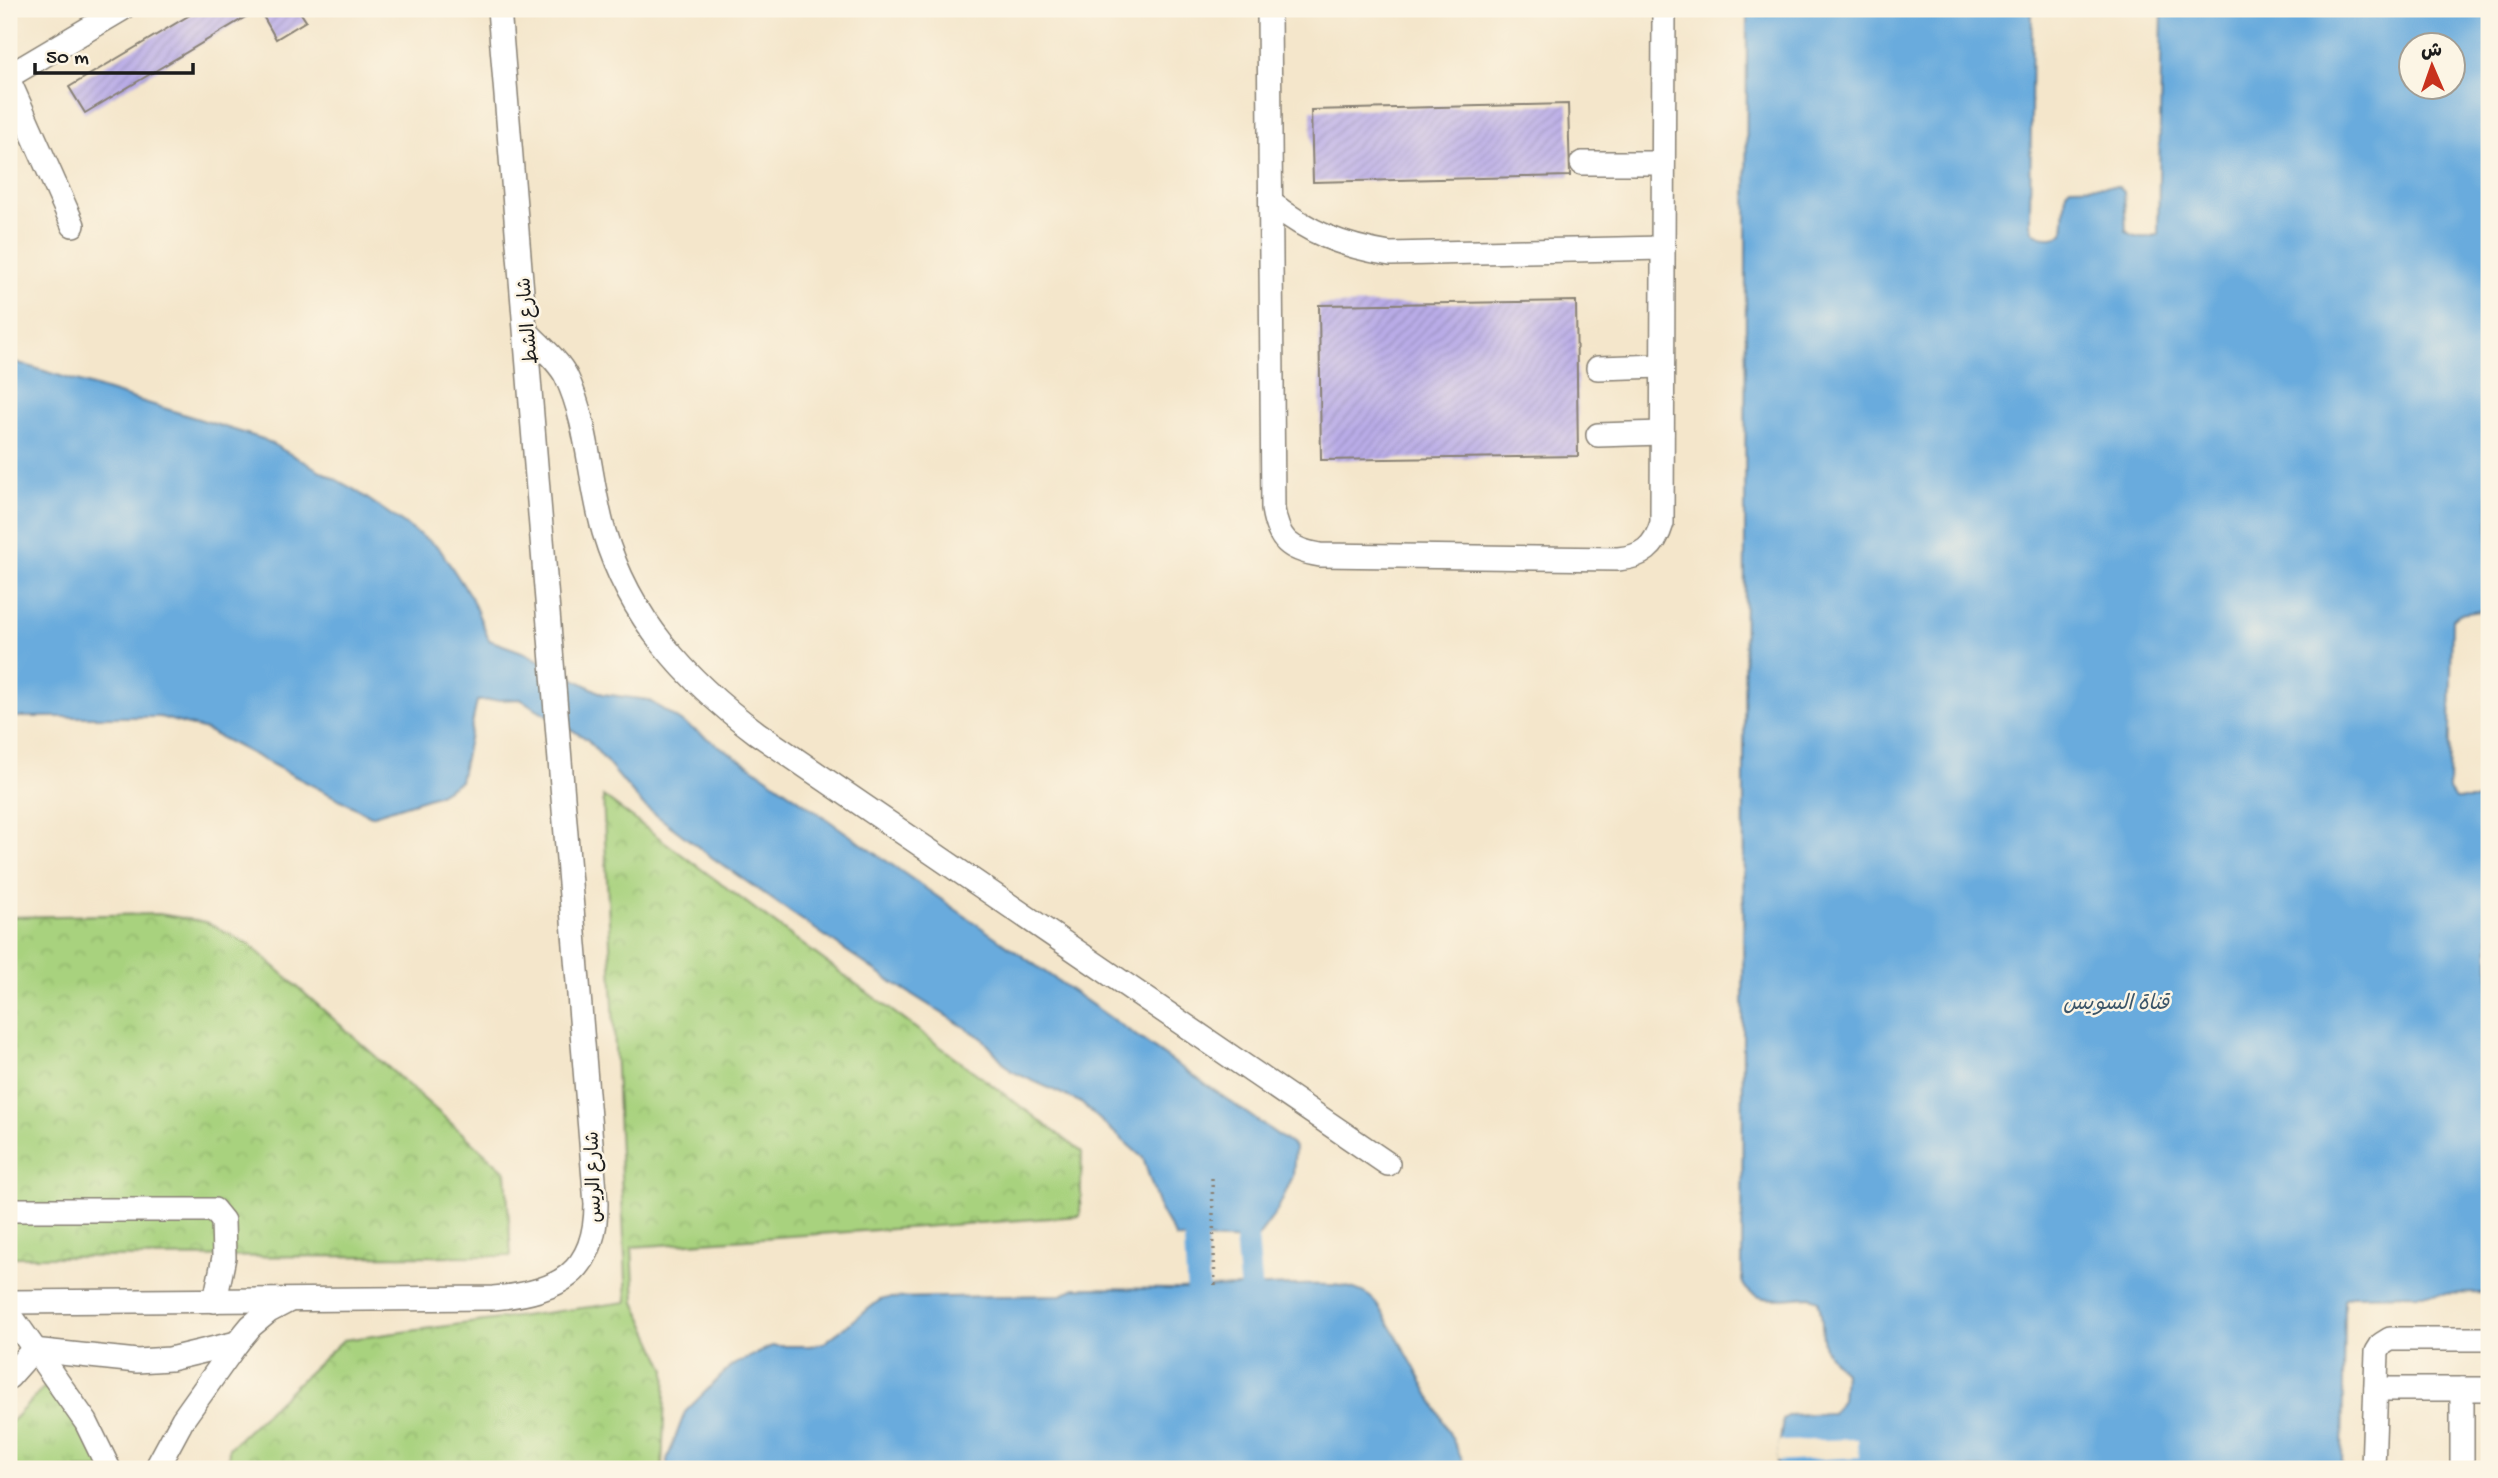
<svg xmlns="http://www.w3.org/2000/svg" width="2498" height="1478" font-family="'Gochi Hand','Playpen Sans Arabic',sans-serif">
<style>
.grass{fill:url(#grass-tufts);stroke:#62774d;stroke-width:2}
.park{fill:url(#park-crowns);stroke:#62774d;stroke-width:2}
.water{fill:#69abdd;stroke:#42647c;stroke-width:2;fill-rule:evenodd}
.pier{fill:#f4e6cb}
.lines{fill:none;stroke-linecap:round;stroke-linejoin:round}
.canal{stroke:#69abdd;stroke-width:23}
.building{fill:url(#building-hatch)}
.minor-casing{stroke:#888174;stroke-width:26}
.path{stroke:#888174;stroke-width:3.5;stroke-dasharray:2 5;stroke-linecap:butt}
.minor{stroke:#fff;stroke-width:23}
.labels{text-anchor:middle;stroke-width:5;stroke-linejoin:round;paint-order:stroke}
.street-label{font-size:19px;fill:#1c1c1c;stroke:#fcf5e5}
.water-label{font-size:21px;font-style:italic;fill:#3b5569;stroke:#fcf5e5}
</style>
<defs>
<pattern id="grass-tufts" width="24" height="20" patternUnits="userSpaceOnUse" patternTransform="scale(1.75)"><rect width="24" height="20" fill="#a8d27e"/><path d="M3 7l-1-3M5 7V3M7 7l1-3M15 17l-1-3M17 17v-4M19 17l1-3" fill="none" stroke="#90b46c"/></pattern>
<pattern id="park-crowns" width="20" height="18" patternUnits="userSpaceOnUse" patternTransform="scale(1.75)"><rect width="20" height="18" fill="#a8d27e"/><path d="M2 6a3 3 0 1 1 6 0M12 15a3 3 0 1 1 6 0" fill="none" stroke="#90b46c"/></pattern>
<pattern id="building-hatch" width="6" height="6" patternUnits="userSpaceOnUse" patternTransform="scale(1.75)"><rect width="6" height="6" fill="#b9ace7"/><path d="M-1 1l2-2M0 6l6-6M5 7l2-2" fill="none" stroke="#9e93c6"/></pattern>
</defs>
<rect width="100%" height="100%" fill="#fcf5e5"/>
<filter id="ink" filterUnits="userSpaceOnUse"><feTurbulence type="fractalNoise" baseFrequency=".0143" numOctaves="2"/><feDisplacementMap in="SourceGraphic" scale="14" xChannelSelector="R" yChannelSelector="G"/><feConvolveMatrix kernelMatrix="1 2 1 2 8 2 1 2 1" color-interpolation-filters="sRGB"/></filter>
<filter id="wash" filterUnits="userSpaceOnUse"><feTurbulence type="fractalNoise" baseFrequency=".00686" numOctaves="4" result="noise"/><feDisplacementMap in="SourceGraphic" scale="28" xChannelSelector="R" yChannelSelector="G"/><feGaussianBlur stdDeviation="1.57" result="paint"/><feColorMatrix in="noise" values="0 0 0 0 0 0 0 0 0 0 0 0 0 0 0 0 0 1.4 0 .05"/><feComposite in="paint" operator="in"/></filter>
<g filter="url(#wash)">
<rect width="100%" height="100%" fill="#f4e6cb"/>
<path class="grass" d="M51 1380 107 1469H9V1424Z"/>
<g class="park">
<path d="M603 796 1082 1152 1080 1216 632 1247 635 1302 666 1370 662 1469H228L229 1448 343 1340 627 1302Z"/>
<path d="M159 914 206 922 249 944 506 1172 511 1256 9 1257V917Z"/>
</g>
<g class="water">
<path d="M1747 9H2032L2030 223 2033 232C2042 238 2054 239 2063 233L2066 191 2070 187 2118 186 2124 192 2126 231C2133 238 2148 239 2158 234L2162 9H2489V610L2459 614 2452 620 2449 790 2455 799H2489V1293L2352 1295 2344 1299 2342 1469H1776L1783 1419 1790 1415 1832 1413 1842 1400 1844 1372C1812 1344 1828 1332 1818 1300L1811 1297C1788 1297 1751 1307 1742 1281ZM2410 46H2452V88H2410Z"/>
<path d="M9 360 263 439 355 490 439 548 471 597 489 640 525 653 603 694 648 700 758 771 1295 1147 1293 1176 1277 1211 1255 1241 1176 1238 1160 1210 1143 1158 1080 1102 1011 1071 982 1038 887 979 714 859 643 805 587 739 520 699 477 701 460 781 437 795 371 816 206 730 160 717H9Z"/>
<path d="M1296 1285C1321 1285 1348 1282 1369 1296 1383 1304 1458 1447 1466 1469H667V1460L685 1412 731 1366 772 1346H810L824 1343 880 1300 888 1298 1062 1295 1075 1288 1178 1289Z"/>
</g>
<path class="pier" d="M1858 1439 1859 1457 1776 1462 1779 1441Z"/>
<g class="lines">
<g class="canal">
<path d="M1194 1209 1198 1288"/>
<path d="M1244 1210 1251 1288"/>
</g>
</g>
<g id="blocks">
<g class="building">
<path d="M200 9H298L306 21 276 39 259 9 85 113 69 87Z"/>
<path d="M1568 104 1570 176 1313 182 1311 110Z"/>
<path d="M1576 301 1578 456 1321 460 1319 305Z"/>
</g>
</g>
</g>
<g filter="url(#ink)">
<use href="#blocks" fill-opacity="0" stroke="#888174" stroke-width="2"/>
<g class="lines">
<g class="minor-casing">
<g id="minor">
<path d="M1269 9 1273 509C1278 540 1289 550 1320 555L1618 559C1642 557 1655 547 1662 523L1664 9"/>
<path d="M9 76 122 9"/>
<path d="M9 81 73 225"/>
<path d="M1582 163H1663"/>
<path d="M1271 203C1310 233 1341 246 1390 254L1663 248"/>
<path d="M527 332C539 345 558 360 566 376 589 424 589 481 604 532 630 619 686 680 757 733L1388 1164"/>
<path d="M1598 368 1662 366"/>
<path d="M1598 435 1662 433"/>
<path d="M9 1210H214L223 1221 224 1257 215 1301"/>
<path d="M9 1302 493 1298C557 1293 596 1274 596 1204L499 9"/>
<path d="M9 1313 86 1422 109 1469"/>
<path d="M9 1377 33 1350 137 1361 170 1359 237 1343"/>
<path d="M2376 1389H2489"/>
<path d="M156 1469 183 1419 237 1343 251 1326 269 1311 288 1301"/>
<path d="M2373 1469 2377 1352 2382 1344 2390 1339H2489"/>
<path d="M2462 1469V1389"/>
</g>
</g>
<path class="path" d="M1212 1178 1215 1288"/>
<use href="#minor" class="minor"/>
</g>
</g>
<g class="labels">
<g class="street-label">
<text transform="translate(526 321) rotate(-95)" y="7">شارع الشط</text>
<text transform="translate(592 1177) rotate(-92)" y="7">شارع الريس</text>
</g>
<g class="water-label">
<text x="2116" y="1009">قناة السويس</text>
</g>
</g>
<rect width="2498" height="1478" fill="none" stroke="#fcf5e5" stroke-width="35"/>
<g transform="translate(2432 66) rotate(358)"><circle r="33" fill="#fcf5e5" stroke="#a29e95" stroke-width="2"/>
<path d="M0-5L12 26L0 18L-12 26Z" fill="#c8321e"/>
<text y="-10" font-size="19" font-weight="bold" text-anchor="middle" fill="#1c1c1c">ش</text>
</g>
<path d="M35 63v10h158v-10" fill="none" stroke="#1c1c1c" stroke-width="3.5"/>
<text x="46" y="63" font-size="21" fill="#1c1c1c" stroke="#fcf5e5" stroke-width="5" paint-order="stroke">50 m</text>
</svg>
